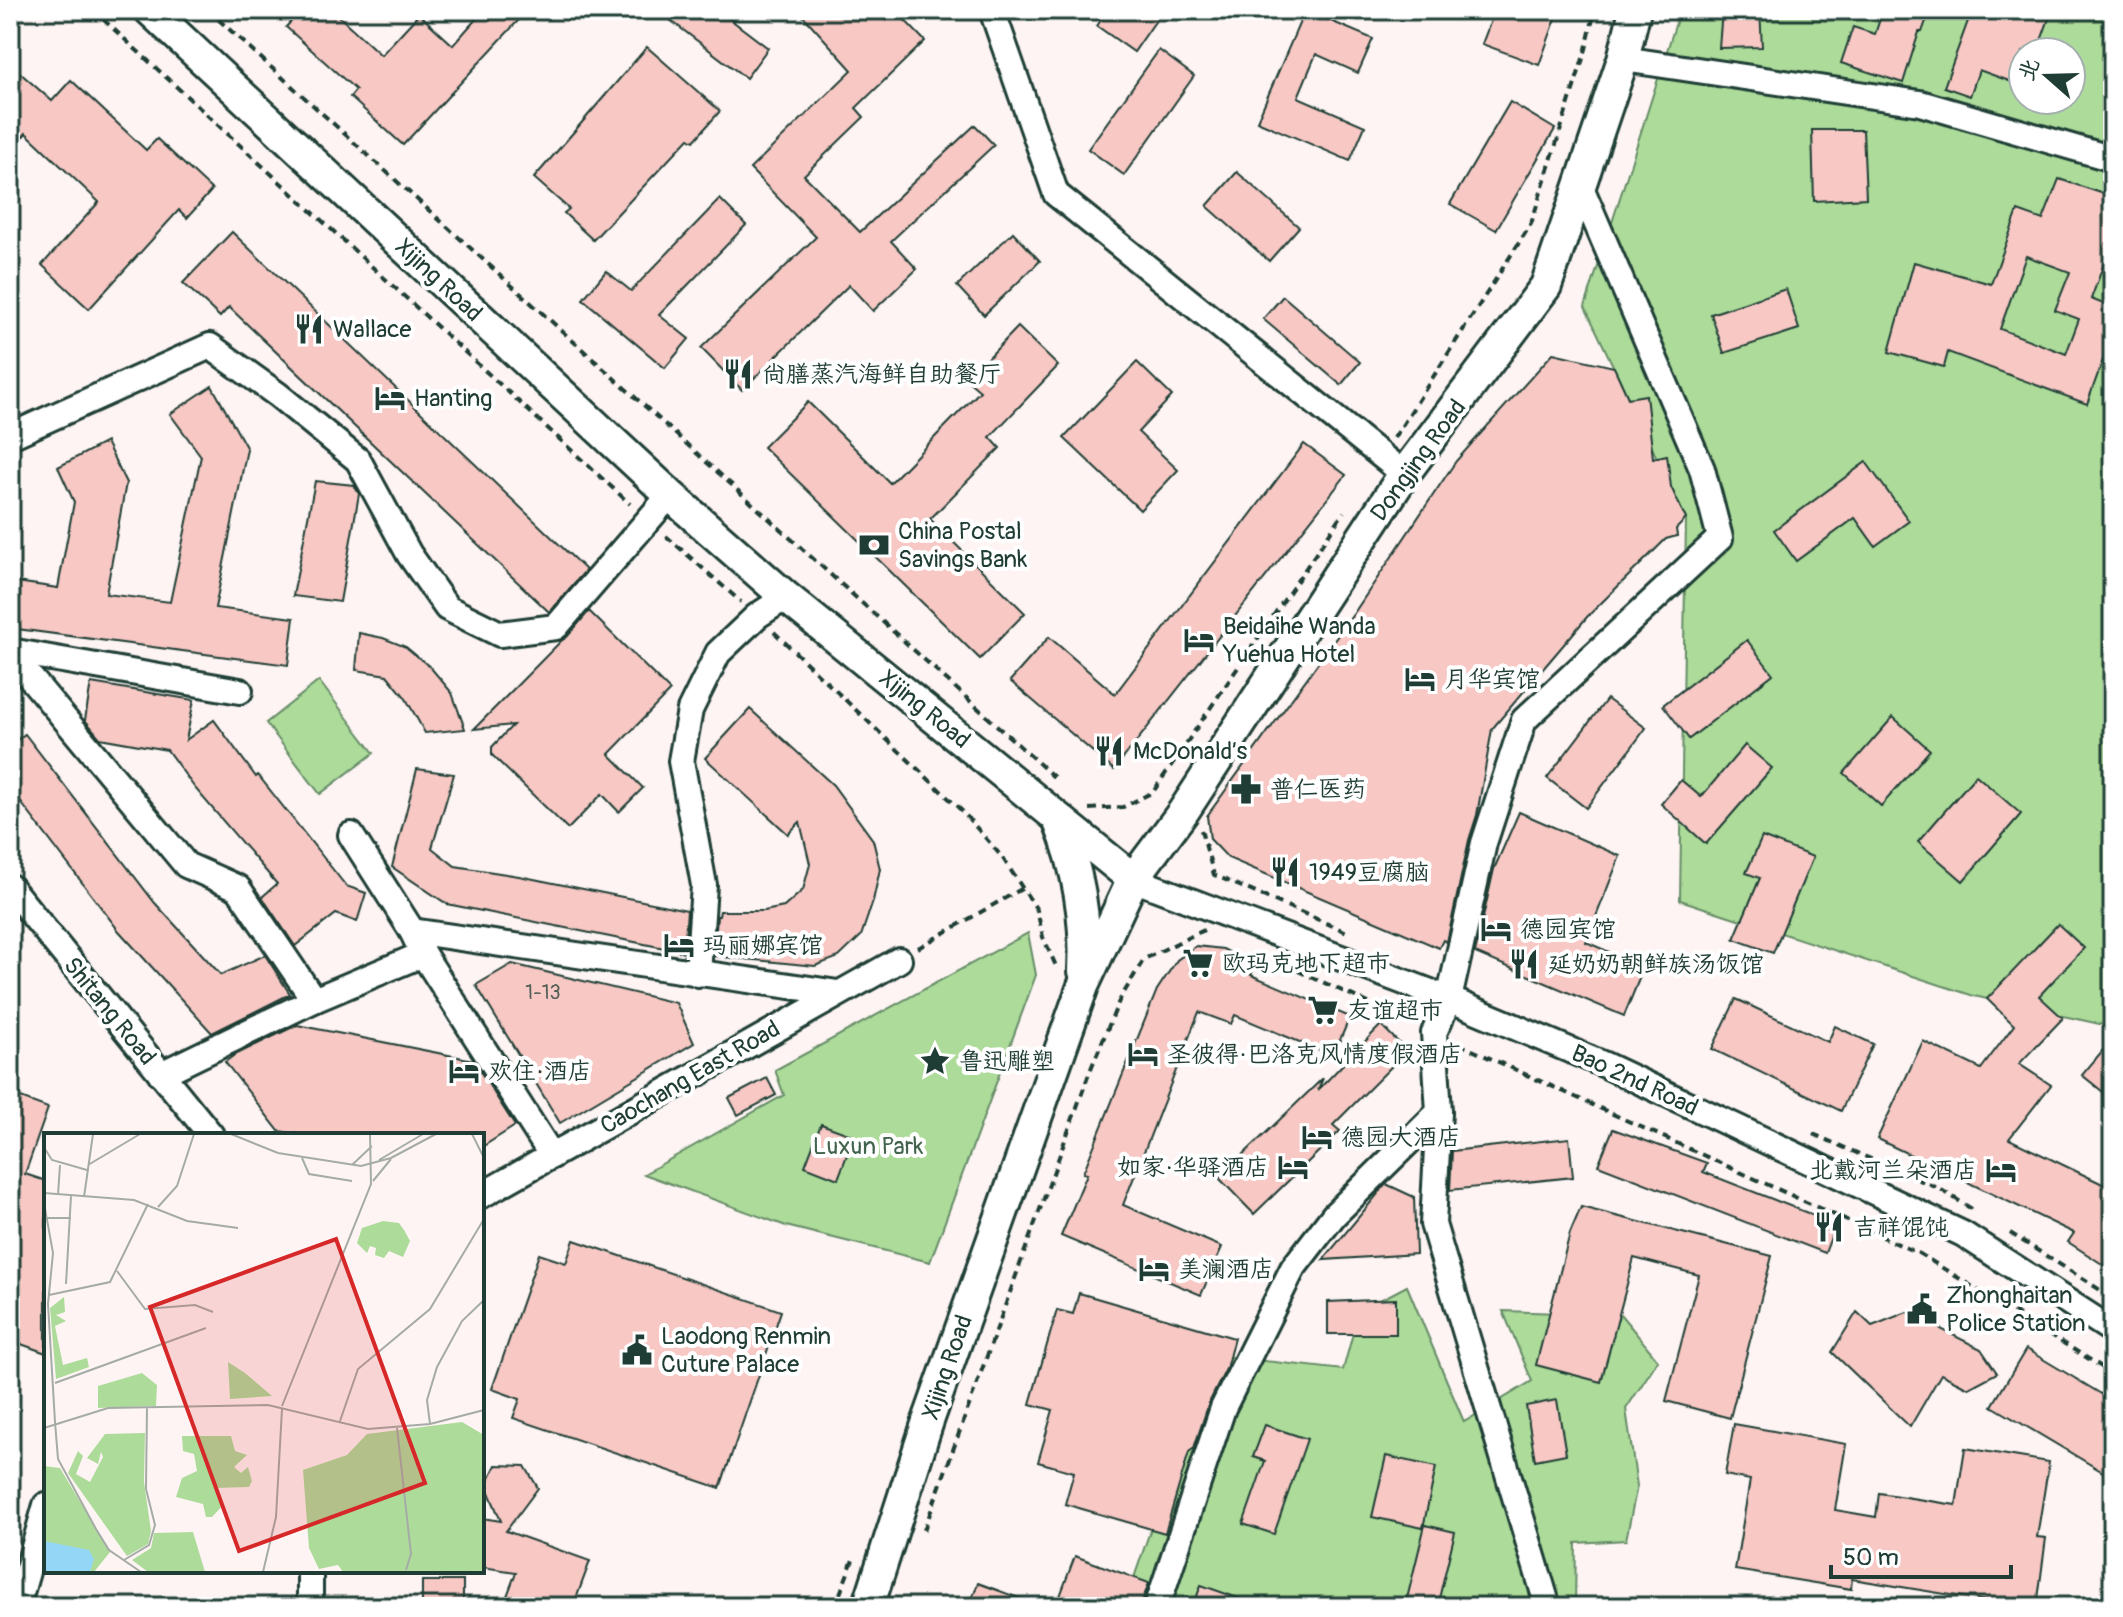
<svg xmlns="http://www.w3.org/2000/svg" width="2123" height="1617" font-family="Pangolin,'LXGW WenKai TC',sans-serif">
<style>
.green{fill:#addb9a;stroke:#668c67;stroke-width:2;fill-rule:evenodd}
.building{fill:#f8c8c4;stroke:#1f3d34;stroke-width:2;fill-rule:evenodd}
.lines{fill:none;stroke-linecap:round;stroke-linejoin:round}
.minor-casing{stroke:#1f3d34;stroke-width:30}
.major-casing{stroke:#1f3d34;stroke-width:36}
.path{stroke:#1f3d34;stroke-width:4;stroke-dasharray:8 6;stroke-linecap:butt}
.minor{stroke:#fff;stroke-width:24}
.major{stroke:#fff;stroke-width:30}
.labels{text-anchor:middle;stroke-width:8;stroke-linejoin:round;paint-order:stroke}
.number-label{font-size:20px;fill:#556058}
.street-label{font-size:24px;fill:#1f3d34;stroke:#fff}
.poi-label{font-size:24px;fill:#1f3d34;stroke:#fff;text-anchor:start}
.park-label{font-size:24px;fill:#42644e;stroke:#fff}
.inset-road{fill:none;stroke:#a5aba7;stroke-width:2}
.view{fill:#d62828;fill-opacity:0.15;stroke:#d62828;stroke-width:4}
.inset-edge{fill:none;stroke:#1f3d34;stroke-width:4}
</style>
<rect width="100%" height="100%" fill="#fef4f3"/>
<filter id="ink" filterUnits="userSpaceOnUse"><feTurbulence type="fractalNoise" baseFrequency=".0125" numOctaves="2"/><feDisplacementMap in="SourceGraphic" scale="16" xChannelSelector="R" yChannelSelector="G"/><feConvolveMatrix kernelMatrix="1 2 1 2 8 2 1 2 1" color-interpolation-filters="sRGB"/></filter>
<g filter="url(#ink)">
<g class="green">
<path d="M1680 10H2113V1027L1974 996 1680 900 1686 519 1585 307ZM2023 52H2071V100H2023Z"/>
<path d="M319 681 374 753 320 794 266 723Z"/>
<path d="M1028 933 1036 975 930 1262 786 1226 644 1174 784 1095 775 1070Z"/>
<path d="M1407 1286 1464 1422 1532 1381 1503 1311 1621 1315 1658 1360 1626 1409 1637 1486 1626 1540 1576 1543 1575 1607H1124L1174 1461 1221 1356 1343 1370 1359 1311Z"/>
</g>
<g class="building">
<path d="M301 10H332L381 55 419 14 453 45 484 10H528L403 145 350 97 356 90 286 27Z"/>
<path d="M657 10H718L768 48 746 78Z"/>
<path d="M798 10H895L925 41 856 108 864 117 804 175 860 232 975 125 994 145 891 241 917 269 873 311 849 285 742 390 701 348 816 237 750 169 852 70Z"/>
<path d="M1108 10H1163L1134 52 1097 26Z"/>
<path d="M1305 10 1373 39 1358 73 1316 54 1298 97 1365 126 1350 161 1257 121Z"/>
<path d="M1495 10H1559L1539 65 1482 44Z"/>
<path d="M1722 10H1760L1762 47 1719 48Z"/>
<path d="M1883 10H1930L1922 32H1919L1903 83 1841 63 1853 27 1875 34Z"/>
<path d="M1972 10H2052L2037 52H2023V86L1979 70 1970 96 1944 87Z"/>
<path d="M647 47 720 111 694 141 689 138 593 240 564 213 569 209 534 178Z"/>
<path d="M1159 50 1194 76 1124 175 1088 149Z"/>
<path d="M10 64 52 101 71 80 146 150 157 139 212 190 187 218 179 210 89 309 42 265 99 202 26 133 10 152Z"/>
<path d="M1510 102 1555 129 1496 230 1450 204Z"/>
<path d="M1812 130H1863L1866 198 1814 201Z"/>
<path d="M1237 172 1299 227 1269 261 1207 206Z"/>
<path d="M2059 179 2113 197V239L2091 299 2113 308V332L2087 404 1948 352 1944 367 1889 352 1914 262 1991 284 2018 211 2043 220ZM2026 256 2070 272 2055 310 2079 319 2066 354 2000 329Z"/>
<path d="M720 199 746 225 659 315 689 339 665 368 583 299 606 271 631 291Z"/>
<path d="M232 232 586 570 549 612 229 307 220 317 183 283Z"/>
<path d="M1013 232 1040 261 984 315 957 286Z"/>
<path d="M1786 289 1799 329 1724 353 1711 314Z"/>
<path d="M1283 296 1360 362 1341 385 1263 319Z"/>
<path d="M1018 327 1058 366 990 437 1000 448 930 519 1025 613 980 659 763 447 808 402 890 483 980 391 967 380Z"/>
<path d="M1553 353 1614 367 1628 398 1646 395 1653 458 1667 455 1671 487 1686 519 1676 529 1677 536 1666 539 1587 617 1492 729 1477 815 1469 840 1447 942 1443 940 1439 948 1228 858 1210 839 1207 816 1354 613 1456 461Z"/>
<path d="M1137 362 1172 396 1138 432 1178 470 1140 510 1064 438Z"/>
<path d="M212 386 247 449 215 608 294 618 288 665 10 628V581L58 588 74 502 58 467 106 442 126 483 106 594 170 602 201 456 170 414Z"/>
<path d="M1304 444 1346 475 1114 770 1010 681 1049 637 1115 694Z"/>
<path d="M1866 462 1909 521 1875 546 1855 518 1796 561 1774 530Z"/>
<path d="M315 481 354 485 359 494 340 602 293 596Z"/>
<path d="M589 611 670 691 609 754 643 788 619 812 602 794 568 829 492 755V747L513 725 474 729 561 641 567 637Z"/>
<path d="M359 633 383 638 406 647 431 668 452 693 465 729 425 733 405 697 387 675 356 670Z"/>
<path d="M1747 640 1773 674 1689 739 1663 705Z"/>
<path d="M91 683 194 700 186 740 214 720 256 777 258 775 346 886 366 893 357 922 336 914 295 946 262 897 277 884 194 787 167 750 100 738 85 720Z"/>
<path d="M1607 699 1646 728 1586 808 1547 778Z"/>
<path d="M750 709 833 785 873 840 880 869 873 901 861 936 839 957 815 966 714 956 717 916H719L720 911H764L784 907 803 890 810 864 800 822 788 834 705 758Z"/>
<path d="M1893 717 1930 750 1881 806 1844 773Z"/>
<path d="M25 734 155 903 221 975 265 955 290 994 212 1033 119 931 10 788V745Z"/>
<path d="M1745 745 1772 768 1706 844 1661 804 1681 780 1701 797Z"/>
<path d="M417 769 454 774 432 848 455 866 519 876 687 910 684 952 447 904 392 867Z"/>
<path d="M1976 775 2021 814 1963 881 1918 842Z"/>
<path d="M1519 812 1620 856 1586 942 1644 967 1624 1016 1475 953 1494 869Z"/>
<path d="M1762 837 1813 857 1773 953 1734 939 1760 878 1746 873Z"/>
<path d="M2058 924 2084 948 2039 996 2063 1018 2019 1064 2051 1085 2009 1139 2113 1189V1271L2068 1242 2074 1233 1877 1139 1923 1041 1981 1069 2014 1025 1987 999Z"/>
<path d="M1196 946 1223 949 1255 966 1251 975 1350 1017 1333 1056 1235 1015 1231 1024 1199 1012 1123 1205 1222 1247 1201 1295 1061 1236 1087 1174 1083 1173 1157 990 1177 960Z"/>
<path d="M512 964 676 1003 694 1043 560 1123 476 985Z"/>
<path d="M1736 999 1828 1042 1835 1026 1873 1044 1841 1111 1712 1049Z"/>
<path d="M297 1025 473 1060 515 1126 482 1147V1135H304L279 1131 225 1062 233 1056Z"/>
<path d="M1381 1025 1407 1051 1333 1125 1340 1131 1254 1214 1219 1178 1323 1078 1318 1090Z"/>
<path d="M2113 1038V1100L2082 1075Z"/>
<path d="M767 1078 776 1095 738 1115 729 1098Z"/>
<path d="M10 1094 48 1108 25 1174 46 1181V1353L10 1340Z"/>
<path d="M821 1124 854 1136 838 1179 805 1166Z"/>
<path d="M1613 1129 1707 1163 1703 1172 1836 1224 1825 1253 1598 1165Z"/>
<path d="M1569 1138 1573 1177 1450 1190 1452 1151Z"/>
<path d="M1386 1184 1414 1197 1416 1254 1323 1260Z"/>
<path d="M1581 1207 1772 1256 1730 1418 1666 1401 1699 1275 1634 1258 1601 1382 1536 1365 1570 1233Z"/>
<path d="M574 1240 781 1311 720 1488 513 1418 520 1399 492 1389 539 1254 566 1263Z"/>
<path d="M1079 1293 1234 1338 1226 1369 1209 1403 1194 1448 1189 1452 1165 1533 1065 1504 1074 1472 1038 1462 1053 1410 1030 1404 1057 1310 1073 1314Z"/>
<path d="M1396 1299V1334H1328V1302Z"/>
<path d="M1857 1312 1872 1326 1907 1312 1981 1349 1997 1373 1969 1388 1941 1374 1910 1427 1832 1352Z"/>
<path d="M2026 1349 2113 1401V1478L1992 1406Z"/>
<path d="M1557 1400 1566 1454 1535 1460 1526 1406Z"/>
<path d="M1734 1424 1846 1444 1835 1510 1876 1517 1879 1493 1956 1505 1965 1448 2049 1462 2037 1537 2046 1538 2037 1607H1994L1995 1602 1852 1579 1851 1589 1735 1570 1750 1480 1725 1475Z"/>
<path d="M1265 1425 1307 1439 1274 1534 1243 1524 1265 1461 1253 1457Z"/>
<path d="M1386 1456 1436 1467 1423 1528 1372 1517Z"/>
<path d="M496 1465 525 1466 538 1488 506 1531 590 1561 573 1607H503L516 1572 482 1567V1518L501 1521 486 1485Z"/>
<path d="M1425 1525 1455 1532 1437 1607H1405Z"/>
<path d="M1075 1556 1149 1583 1140 1607H1056Z"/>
<rect x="422" y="1581" width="41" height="26"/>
<path d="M978 1583 1038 1605 1037 1607H969Z"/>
<path d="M1201 1585 1255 1604 1254 1607H1193Z"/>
</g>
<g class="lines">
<g class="minor-casing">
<g id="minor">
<path d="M992 10 1056 194 1404 474"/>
<path d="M1623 59 1920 103 2113 159"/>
<path d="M15 434 210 346 278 395 358 460 409 554 447 608 500 634 556 627 670 495"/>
<path d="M10 651 240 691"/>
<path d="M10 653 186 865 238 888 314 1000 423 954"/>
<path d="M351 835 412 931 423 954 552 1156"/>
<path d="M1133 879 1449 999 1605 1065 1963 1234 2113 1331"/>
<path d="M10 887 211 1135"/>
<path d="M412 931 838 993"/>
<path d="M698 974 704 885 681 761 690 710 718 653 757 616 786 597"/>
<path d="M161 1074 314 1000"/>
<path d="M482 1195 899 960"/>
<path d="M310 1571V1607"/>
<path d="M17 1607 46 1505"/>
<path d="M1157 1607 1223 1408 1293 1268 1334 1215 1439 1112"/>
<path d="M1548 1607 1433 1224 1439 1112 1434 1033 1449 999 1484 843 1524 720 1720 538 1702 469 1580 185"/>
</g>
</g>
<g class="major-casing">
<g id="major">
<path d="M150 10 670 495 786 597 1133 879"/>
<path d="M1058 819C1078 868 1087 918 1084 971"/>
<path d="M868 1607 928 1421 1083 986 1133 879 1183 812 1404 474 1546 286 1623 59 1635 10"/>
</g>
</g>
<g class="path">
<path d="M93 10 630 504"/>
<path d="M208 10 1056 779"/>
<path d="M1394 438 1531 224 1586 49 1595 10"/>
<path d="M666 536 741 602"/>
<path d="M774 632 962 811 1002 857 1037 910 1043 937 1056 966"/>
<path d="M1089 809 1123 807 1153 792 1344 512"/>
<path d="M1201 830 1214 875 1347 932"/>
<path d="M918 948 1023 888"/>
<path d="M1285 965 1415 1024"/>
<path d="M1459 1044 1920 1254 2113 1374"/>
<path d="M1813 1134 1940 1189 1975 1211"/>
<path d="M2010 1233 2113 1298"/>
<path d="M924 1530 1090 1071 1119 1001 1144 959 1204 930"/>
<path d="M835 1607 854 1557"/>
</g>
<use href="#minor" class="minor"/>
<use href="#major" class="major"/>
</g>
</g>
<defs>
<g id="restaurant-bare" transform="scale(2.4)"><path d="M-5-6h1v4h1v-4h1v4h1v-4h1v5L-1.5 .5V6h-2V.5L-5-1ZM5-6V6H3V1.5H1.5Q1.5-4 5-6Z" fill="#1f3d34" stroke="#fff" stroke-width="2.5" paint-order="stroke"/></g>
<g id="hotel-bare" transform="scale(2.4)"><path d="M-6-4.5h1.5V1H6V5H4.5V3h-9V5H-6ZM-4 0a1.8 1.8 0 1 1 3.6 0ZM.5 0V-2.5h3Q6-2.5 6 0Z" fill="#1f3d34" stroke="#fff" stroke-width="2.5" paint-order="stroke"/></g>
<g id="bank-bare" transform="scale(2.4)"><path d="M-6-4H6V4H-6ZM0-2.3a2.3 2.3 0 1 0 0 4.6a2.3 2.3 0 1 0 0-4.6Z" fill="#1f3d34" stroke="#fff" stroke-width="2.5" paint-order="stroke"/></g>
<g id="pharmacy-bare" transform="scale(2.4)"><path d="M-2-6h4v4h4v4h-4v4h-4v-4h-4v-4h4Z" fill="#1f3d34" stroke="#fff" stroke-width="2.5" paint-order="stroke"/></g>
<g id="supermarket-bare" transform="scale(2.4)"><path d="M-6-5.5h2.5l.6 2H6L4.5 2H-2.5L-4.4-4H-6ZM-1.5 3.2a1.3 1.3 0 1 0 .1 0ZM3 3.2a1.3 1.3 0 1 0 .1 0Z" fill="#1f3d34" stroke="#fff" stroke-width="2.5" paint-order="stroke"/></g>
<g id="sight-bare" transform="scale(2.4)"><path d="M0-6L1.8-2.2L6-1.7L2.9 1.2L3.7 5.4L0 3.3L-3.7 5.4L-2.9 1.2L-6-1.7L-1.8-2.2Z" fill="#1f3d34" stroke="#fff" stroke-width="2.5" paint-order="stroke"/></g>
<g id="civic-bare" transform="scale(2.4)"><path d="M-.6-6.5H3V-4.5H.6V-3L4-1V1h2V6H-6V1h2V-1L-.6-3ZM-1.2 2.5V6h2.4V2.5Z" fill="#1f3d34" stroke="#fff" stroke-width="2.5" paint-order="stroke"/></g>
</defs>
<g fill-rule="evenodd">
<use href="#restaurant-bare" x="309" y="329"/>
<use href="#restaurant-bare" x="738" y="374"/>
<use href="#hotel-bare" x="390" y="398"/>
<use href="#bank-bare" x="874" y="545"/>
<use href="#hotel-bare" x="1199" y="640"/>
<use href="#hotel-bare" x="1420" y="679"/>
<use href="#restaurant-bare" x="1109" y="751"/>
<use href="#pharmacy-bare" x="1246" y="789"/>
<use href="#restaurant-bare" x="1285" y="872"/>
<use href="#hotel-bare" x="1496" y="929"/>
<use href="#hotel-bare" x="679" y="945"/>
<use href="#supermarket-bare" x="1198" y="963"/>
<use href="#restaurant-bare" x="1524" y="964"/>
<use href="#supermarket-bare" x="1323" y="1010"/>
<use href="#hotel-bare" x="1143" y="1054"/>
<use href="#sight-bare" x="935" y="1061"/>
<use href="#hotel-bare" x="464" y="1071"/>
<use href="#hotel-bare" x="1317" y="1137"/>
<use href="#hotel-bare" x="1293" y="1167"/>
<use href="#hotel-bare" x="2001" y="1170"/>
<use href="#restaurant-bare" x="1829" y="1227"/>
<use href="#hotel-bare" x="1154" y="1269"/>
<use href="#civic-bare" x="1922" y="1309"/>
<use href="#civic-bare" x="637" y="1350"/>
</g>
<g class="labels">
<g class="number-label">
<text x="543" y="999">1-13</text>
</g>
<g class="street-label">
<text transform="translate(439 280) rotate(43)" y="8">Xijing Road</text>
<text transform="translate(1418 460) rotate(-54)" y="8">Dongjing Road</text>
<text transform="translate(925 709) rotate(39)" y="8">Xijing Road</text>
<text transform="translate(110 1011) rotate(51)" y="8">Shitang Road</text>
<text transform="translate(690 1077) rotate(-30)" y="8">Caochang East Road</text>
<text transform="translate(1635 1080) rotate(25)" y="8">Bao 2nd Road</text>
<text transform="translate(947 1367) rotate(-71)" y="8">Xijing Road</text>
</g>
<g class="poi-label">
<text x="333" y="337">Wallace</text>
<text x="762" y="382">尚膳蒸汽海鲜自助餐厅</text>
<text x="414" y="406">Hanting</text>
<text x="898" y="539">China Postal<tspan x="898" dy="28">Savings Bank</tspan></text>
<text x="1223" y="634">Beidaihe Wanda<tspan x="1223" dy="28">Yuehua Hotel</tspan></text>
<text x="1444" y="687">月华宾馆</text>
<text x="1133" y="759">McDonald’s</text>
<text x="1270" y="797">普仁医药</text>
<text x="1309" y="880">1949豆腐脑</text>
<text x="1520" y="937">德园宾馆</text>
<text x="703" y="953">玛丽娜宾馆</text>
<text x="1222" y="971">欧玛克地下超市</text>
<text x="1548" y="972">延奶奶朝鲜族汤饭馆</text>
<text x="1347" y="1018">友谊超市</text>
<text x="1167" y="1062">圣彼得·巴洛克风情度假酒店</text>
<text x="959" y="1069">鲁迅雕塑</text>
<text x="488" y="1079">欢住·酒店</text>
<text x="1341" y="1145">德园大酒店</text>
<text x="1269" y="1175" text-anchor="end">如家·华驿酒店</text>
<text x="1977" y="1178" text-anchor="end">北戴河兰朵酒店</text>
<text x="1853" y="1235">吉祥馄饨</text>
<text x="1178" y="1277">美澜酒店</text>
<text x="1946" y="1303">Zhonghaitan<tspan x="1946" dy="28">Police Station</tspan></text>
<text x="661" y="1344">Laodong Renmin<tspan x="661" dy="28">Cuture Palace</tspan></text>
</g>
<g class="park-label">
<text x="868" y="1154">Luxun Park</text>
</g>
</g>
<g transform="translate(44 1133)">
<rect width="440" height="440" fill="#fef4f3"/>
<path d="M339 88 355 90 360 97 366 108 359 124 345 118 340 125 331 122 332 115 326 113 323 120 313 110 318 95ZM20 164 21 179 12 182 22 188 11 193 19 232 43 225 45 234 12 246 6 175ZM184 229 201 240 228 263 186 266ZM98 240 113 252 112 273 54 275V253ZM418 289 440 302V439H299L294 432 275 436 265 415 259 337 303 322 323 301ZM101 300 100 349 107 398 104 411 83 423 24 340 34 318 39 323 32 341 46 349 59 324 57 319 54 331 43 325 61 301ZM138 303H187L191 318 203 322 190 334 197 340 204 334 208 348 205 354 171 355 179 372 168 384H162L159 371 132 364 138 345 153 338 150 321 139 318ZM0 333 16 335 66 419 50 439H32L0 413ZM149 399 161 439H104L88 427 107 415 110 400Z" fill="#addb9a"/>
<path d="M0 408 45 417 50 426 46 439H0Z" fill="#94d6f6"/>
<path class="inset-road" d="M0 1 1 16 8 27 43 37M187 1 234 20 317 33 347 25 392 1M428 1 440 25M258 25 265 41 308 48M335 27 379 1M44 32 96 1M308 32 328 13M329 48 347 26M0 60 90 67 143 88 194 95M14 62 16 32M40 64 49 1M0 70 9 120 4 171 11 289M114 74 133 53 150 1M1 85H27M73 138 101 176 151 172 169 179M22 151 27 63M5 162 66 149 104 71M11 250 162 195M238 273 327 51 326 1M296 288 314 236 386 176 440 86M11 289 14 326 52 396 65 417 97 439M386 291 383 267 393 234 418 188 440 167M0 295 64 275 224 272 324 296 386 291 440 277M353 295 367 421 362 437M80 427 105 412 111 392 102 356 103 275M219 439 232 384 238 276"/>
<path class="view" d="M292 106 381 350 195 418 106 174Z"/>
<rect width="440" height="440" class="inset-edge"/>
</g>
<rect width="2123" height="1617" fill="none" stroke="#fff" stroke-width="40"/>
<rect x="20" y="20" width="2083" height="1577" fill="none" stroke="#1f3d34" stroke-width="3" filter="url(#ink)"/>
<g transform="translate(2047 76) rotate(290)"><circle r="38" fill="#ffffff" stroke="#a5b1ae" stroke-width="2"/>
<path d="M0-6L14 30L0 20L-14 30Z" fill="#1f3d34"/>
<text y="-12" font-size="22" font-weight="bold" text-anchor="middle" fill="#1f3d34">北</text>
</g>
<path d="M1831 1565v12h180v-12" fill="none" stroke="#1f3d34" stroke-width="4"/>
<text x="1843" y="1565" font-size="24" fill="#1f3d34" stroke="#ffffff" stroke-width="6" paint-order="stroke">50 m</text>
</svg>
